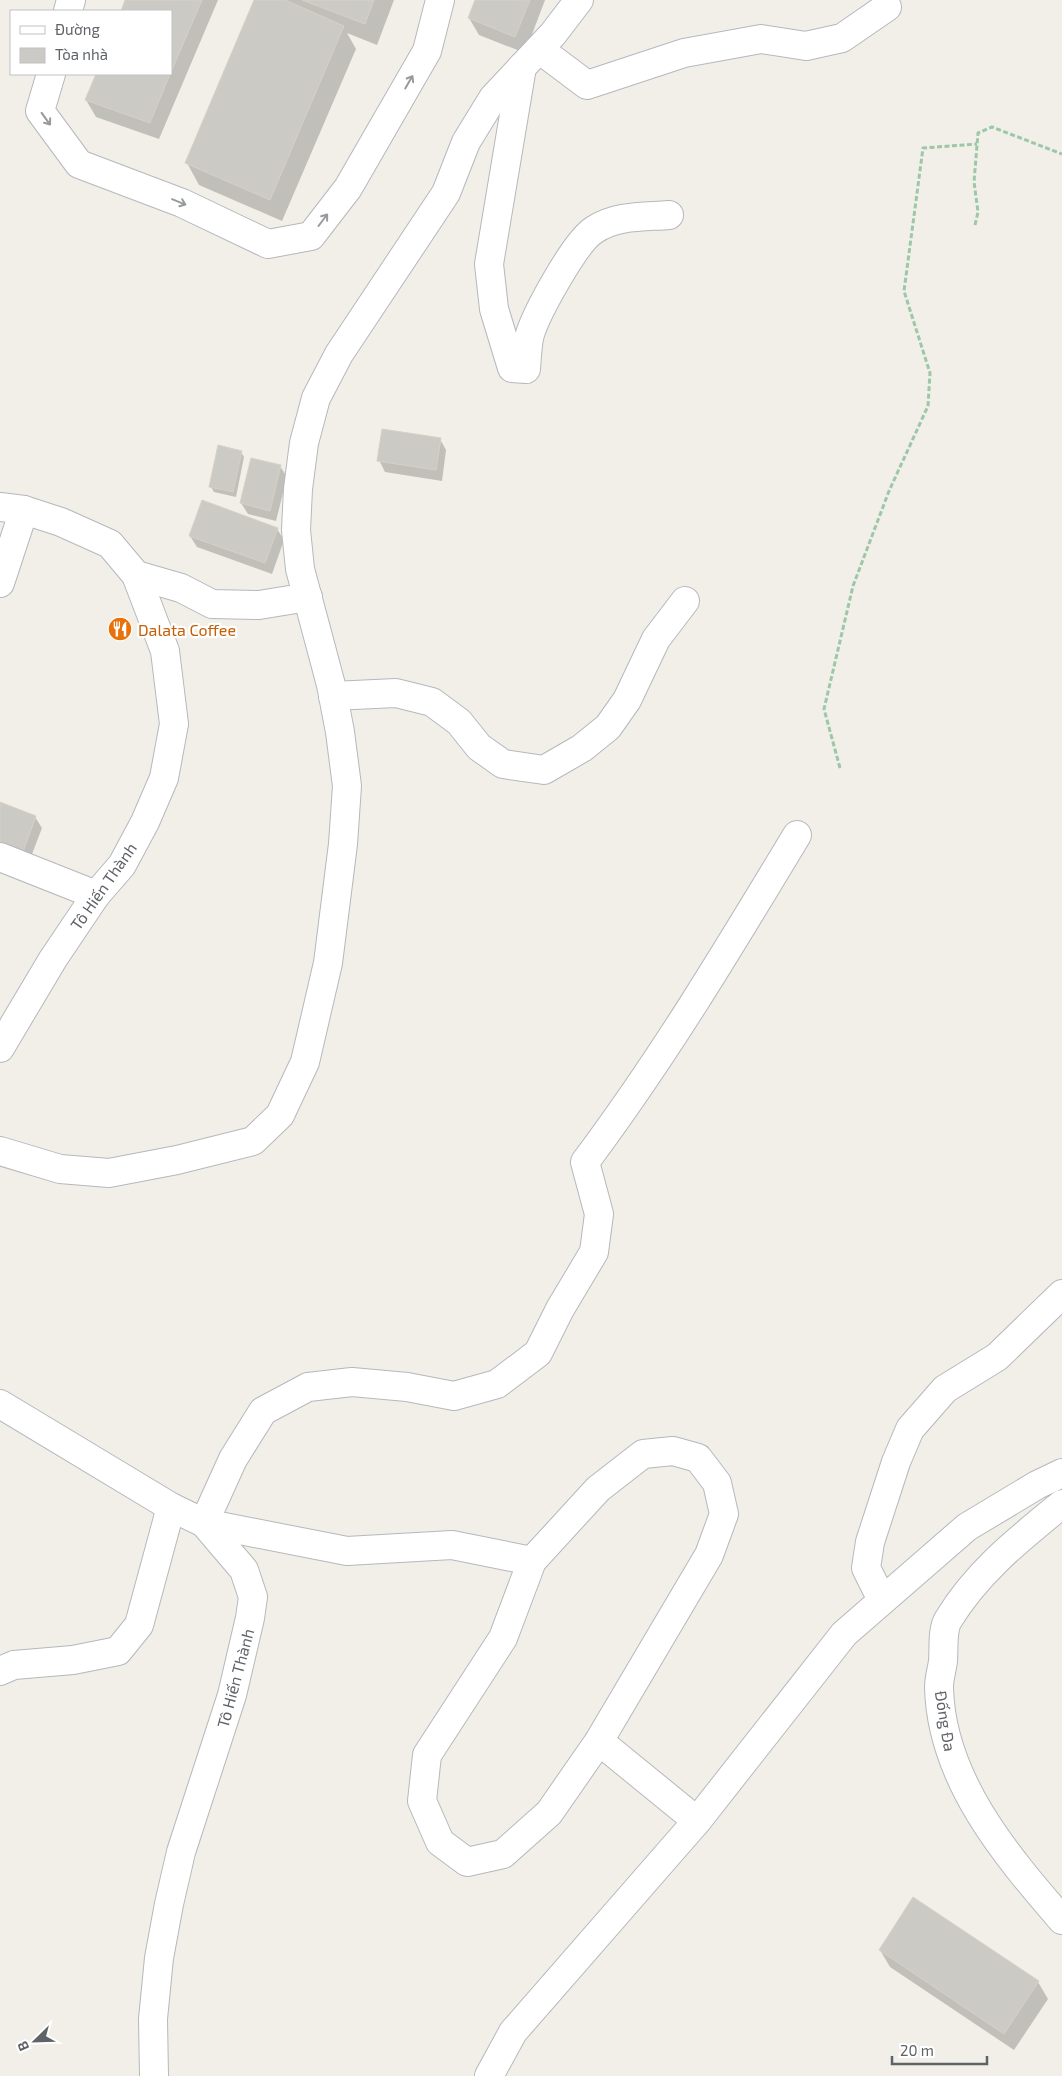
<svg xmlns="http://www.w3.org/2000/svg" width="1062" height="2076" font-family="'Exo 2',sans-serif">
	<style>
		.shadow { fill: #0003 }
		.building { fill: #cccac5; stroke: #d6d1c6 }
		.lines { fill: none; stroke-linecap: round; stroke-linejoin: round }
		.minor-casing { stroke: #b5b8bc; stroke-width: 30 }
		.path { stroke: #9cc7a9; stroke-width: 3; stroke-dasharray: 5 2.5; stroke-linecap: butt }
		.minor { stroke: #fff; stroke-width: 28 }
		.oneway { stroke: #979a9d }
		.labels { text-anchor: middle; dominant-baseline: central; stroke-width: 4.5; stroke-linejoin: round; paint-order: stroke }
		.food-label { font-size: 16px; fill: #c56008; stroke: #fff; text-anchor: start }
		.street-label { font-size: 16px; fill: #5f6368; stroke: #fff }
	</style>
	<rect width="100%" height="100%" fill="#f1efe8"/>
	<g class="shadow">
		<polygon points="126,0 218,0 159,139 96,117 86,100 97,74 171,74 171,11 122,11"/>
		<polygon points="256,0 394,0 377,45 347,33 356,49 282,221 199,185 187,163"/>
		<polygon points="476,0 545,0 525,53 479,35 469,18"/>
		<polygon points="440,439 446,450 442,481 385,472 379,460"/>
		<polygon points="241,452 244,457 236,497 214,492 211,487"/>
		<polygon points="280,466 287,477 276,521 248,514 241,503"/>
		<polygon points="277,529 284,540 272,574 197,547 190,536"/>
		<polygon points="0,804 35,817 42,828 29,862 0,851"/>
		<polygon points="880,1950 1038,1982 1048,1999 1014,2050 890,1967"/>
	</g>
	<g class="building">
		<polygon points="125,0 202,0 171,72 171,11 121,11"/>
		<polygon points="254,0 285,0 344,26 270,200 185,163"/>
		<polygon points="302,0 374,0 365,24"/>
		<polygon points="475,0 530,0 515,37 468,18"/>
		<polygon points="96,74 170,74 150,123 85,100"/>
		<polygon points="382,429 441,438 436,470 377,461"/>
		<polygon points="218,445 242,451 233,492 209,487"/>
		<polygon points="251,458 281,465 270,511 240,503"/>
		<polygon points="202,500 278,528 265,563 189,536"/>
		<polygon points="0,802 36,816 23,852 0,843"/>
		<polygon points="913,1897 1039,1981 1004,2034 879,1950"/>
	</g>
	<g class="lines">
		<g class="minor-casing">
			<g id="minor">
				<polyline points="68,11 71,0"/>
				<polyline points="539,49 587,85 684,53 761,39 806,46 842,38 887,7"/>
				<path d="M522 67 489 264 494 309 512 368 526 369C527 358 527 345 530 334 537 312 575 242 594 230 616 215 644 217 669 215"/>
				<polyline points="51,74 40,111 79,164 182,203 268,244 311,236 348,188 427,51 440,0"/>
				<polyline points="0,507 24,510 61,522 110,544 136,575 165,651 174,724 164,778 145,822 122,865 96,895 53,959 0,1048"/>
				<polyline points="136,575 181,588 212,604 259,605 308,597"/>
				<polyline points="0,583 24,510"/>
				<polyline points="333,696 396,693 432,702 459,722 479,747 503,764 544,770 582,748 608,727 627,700 656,639 685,601"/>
				<polyline points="0,857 96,895"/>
				<polyline points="0,1151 60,1169 109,1173 177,1160 253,1141 280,1115 305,1062 328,963 343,844 347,786 340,732 331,685 300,569 296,530 298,489 304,443 316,398 339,354 446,193 466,142 493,98 553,34 579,0"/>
				<polyline points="0,1404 171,1507 204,1523 244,1570 253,1597 250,1618 232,1695 181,1852 169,1904 159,1958 153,2019 154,2076"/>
				<polygon points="673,1451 698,1458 717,1483 724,1514 709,1555 599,1741 549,1813 503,1854 467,1862 440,1842 422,1801 427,1755 503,1638 532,1561 598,1489 643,1454"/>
				<path d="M1062 1504C1019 1539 977 1572 948 1620 942 1630 944 1649 943 1661 942 1669 939 1679 939 1687 941 1779 1005 1854 1062 1920"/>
				<path d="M532 1561 452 1545 347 1551 204 1523 233 1459 263 1411 308 1387 352 1382 407 1387 454 1396 497 1384 538 1353 560 1309 594 1252 599 1214 585 1162C663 1058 730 946 797 835"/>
				<polyline points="882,1600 866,1568 870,1542 896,1462 910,1429 945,1389 997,1357 1062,1294"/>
				<polyline points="0,1671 14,1665 73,1660 118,1651 139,1625 171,1507"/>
				<polyline points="599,1741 697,1821"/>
				<polyline points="489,2076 513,2032 697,1821 844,1634 967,1527 1037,1485 1062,1473"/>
			</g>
		</g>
		<g class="path">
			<polyline points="975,225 978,212 974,182 978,133 992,127 1062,154"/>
			<polyline points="840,768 824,709 853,586 889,491 928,406 930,373 904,291 923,148 977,144"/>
		</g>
		<use href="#minor" class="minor"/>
	</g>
	<defs><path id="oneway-shaft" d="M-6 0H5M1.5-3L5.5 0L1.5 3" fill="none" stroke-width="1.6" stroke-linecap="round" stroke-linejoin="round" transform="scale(1.25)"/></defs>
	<g class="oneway">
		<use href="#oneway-shaft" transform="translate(409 82) rotate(-60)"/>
		<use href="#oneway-shaft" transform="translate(46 119) rotate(54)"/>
		<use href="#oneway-shaft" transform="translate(179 202) rotate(22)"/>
		<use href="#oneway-shaft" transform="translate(323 220) rotate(-53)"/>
	</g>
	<defs>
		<g id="restaurant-disc" transform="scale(1.25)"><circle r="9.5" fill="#e8710a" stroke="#fff"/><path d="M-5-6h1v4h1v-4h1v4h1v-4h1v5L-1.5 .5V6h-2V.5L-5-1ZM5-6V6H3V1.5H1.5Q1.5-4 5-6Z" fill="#fff"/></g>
	</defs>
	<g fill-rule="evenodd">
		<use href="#restaurant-disc" x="120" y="629"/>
	</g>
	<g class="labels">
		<g class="food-label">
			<text x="138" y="629">Dalata Coffee</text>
		</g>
		<g class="street-label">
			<text transform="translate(103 886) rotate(-55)">Tô Hiến Thành</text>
			<text transform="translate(235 1678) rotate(-75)">Tô Hiến Thành</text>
			<text transform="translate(946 1721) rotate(81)">Đống Đa</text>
		</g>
	</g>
	<rect x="10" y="10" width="162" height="65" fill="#ffffff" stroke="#bfc1c3"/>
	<rect x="20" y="26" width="25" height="8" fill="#ffffff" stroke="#bfc1c3"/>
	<text x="55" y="35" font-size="15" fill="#5f6368">Đường</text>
	<rect x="20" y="48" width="25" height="15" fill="#cccac5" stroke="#bfc1c3"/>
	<text x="55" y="60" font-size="15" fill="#5f6368">Tòa nhà</text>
	<g transform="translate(35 2041) rotate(247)" stroke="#ffffff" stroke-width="4" paint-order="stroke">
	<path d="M0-4L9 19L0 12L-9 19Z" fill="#5f6368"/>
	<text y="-8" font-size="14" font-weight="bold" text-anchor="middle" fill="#5f6368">B</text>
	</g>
	<path d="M892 2056v8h95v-8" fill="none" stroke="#5f6368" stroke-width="2.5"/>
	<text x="900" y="2056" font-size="15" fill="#5f6368" stroke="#ffffff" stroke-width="4" paint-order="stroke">20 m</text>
</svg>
